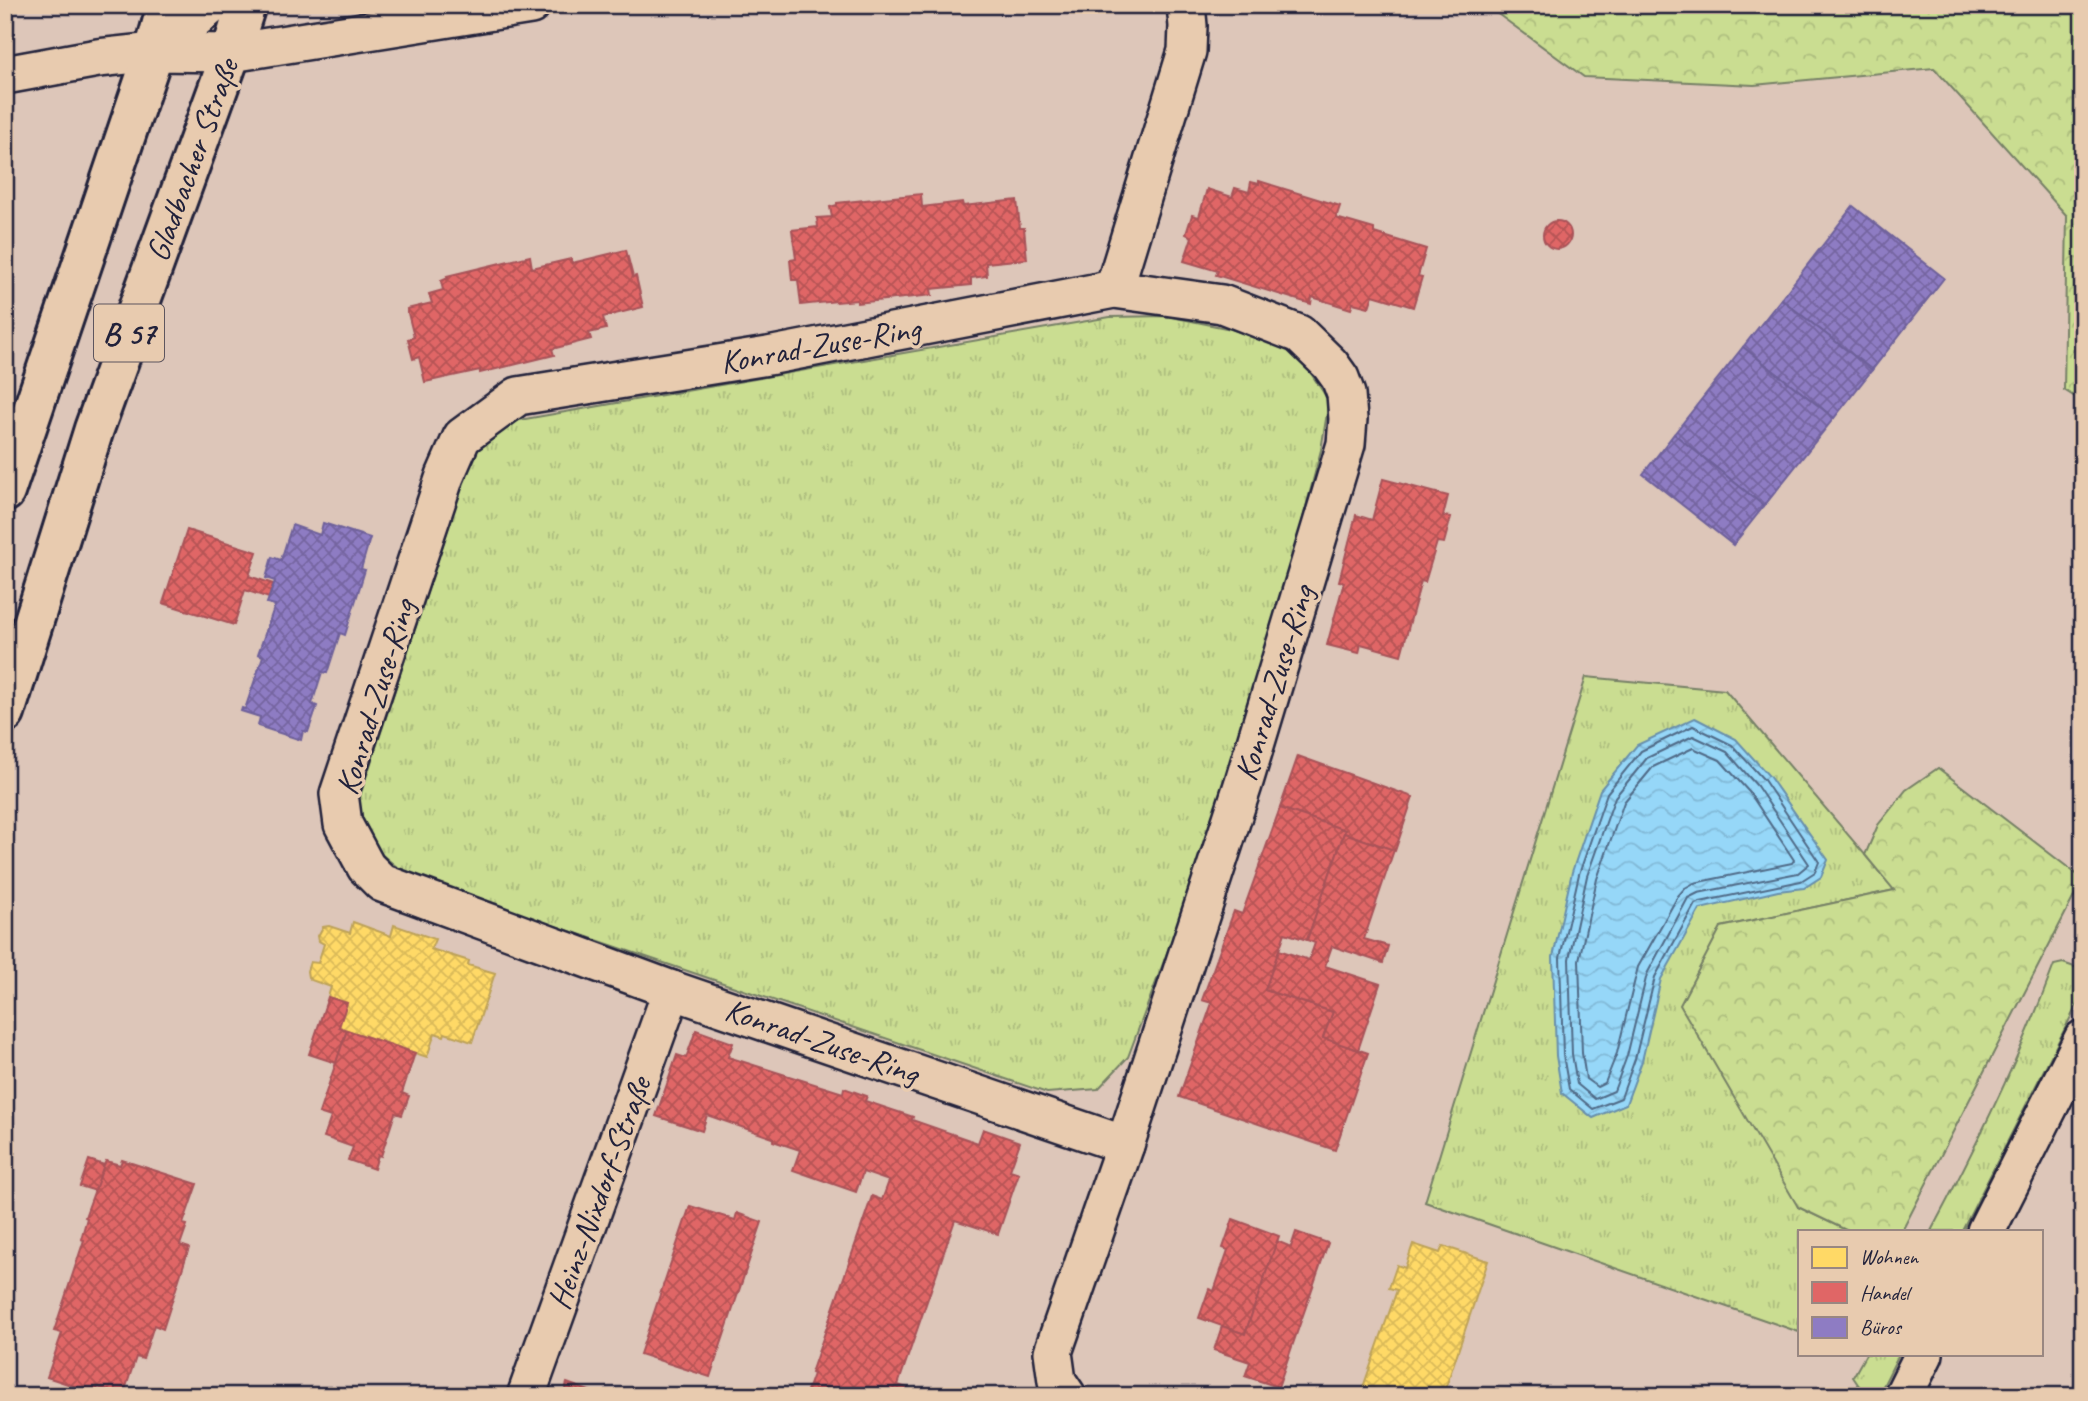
<svg xmlns="http://www.w3.org/2000/svg" width="2088" height="1401" font-family="Caveat,sans-serif">
	<style>
		.grass { fill: url(#grass-tufts); stroke: #768066; stroke-width: 2 }
		.forest { fill: url(#forest-crowns); stroke: #768066; stroke-width: 2 }
		.water { fill: url(#water-waves); stroke: #688fac; stroke-width: 2 }
		.homes { fill: url(#homes-cross-hatch); stroke: #bda259; stroke-width: 2 }
		.shops { fill: url(#shops-cross-hatch); stroke: #a75259; stroke-width: 2 }
		.offices { fill: url(#offices-cross-hatch); stroke: #6e619a; stroke-width: 2 }
		.lines { fill: none; stroke-linecap: round; stroke-linejoin: round }
		.shore { stroke: #506a87; stroke-width: 2 }
		.street-casing { stroke: #22223b; stroke-width: 42 }
		.primary-casing { stroke: #22223b; stroke-width: 44 }
		.street { stroke: #e8cbaf; stroke-width: 37 }
		.primary { stroke: #e8cbaf; stroke-width: 38 }
		.labels { text-anchor: middle; dominant-baseline: central; stroke-width: 7; stroke-linejoin: round; paint-order: stroke }
		.shield { fill: #e8cbaf; stroke: #5d555e; stroke-width: 2 }
		.shield-label { font-size: 32px; font-weight: bold; fill: #22223b }
		.street-label { font-size: 33px; fill: #22223b; stroke: #e8cbaf }
	</style>
	<defs>
		<pattern id="grass-tufts" width="24" height="20" patternUnits="userSpaceOnUse" patternTransform="scale(1.75)"><rect width="24" height="20" fill="#cadd91"/><path d="M3 7l-1-3M5 7V3M7 7l1-3M15 17l-1-3M17 17v-4M19 17l1-3" fill="none" stroke="#adbd7e"/></pattern>
		<pattern id="forest-crowns" width="20" height="18" patternUnits="userSpaceOnUse" patternTransform="scale(1.75)"><rect width="20" height="18" fill="#cadd91"/><path d="M2 6a3 3 0 1 1 6 0M12 15a3 3 0 1 1 6 0" fill="none" stroke="#adbd7e"/></pattern>
		<pattern id="water-waves" width="16" height="10" patternUnits="userSpaceOnUse" patternTransform="scale(1.75)"><rect width="16" height="10" fill="#96d7f8"/><path d="M0 5q4-4 8 0t8 0" fill="none" stroke="#81b8d6"/></pattern>
		<pattern id="homes-cross-hatch" width="8" height="8" patternUnits="userSpaceOnUse" patternTransform="scale(1.75)"><rect width="8" height="8" fill="#ffd966"/><path d="M0 0l8 8M0 8l8-8" fill="none" stroke="#daba59"/></pattern>
		<pattern id="shops-cross-hatch" width="8" height="8" patternUnits="userSpaceOnUse" patternTransform="scale(1.75)"><rect width="8" height="8" fill="#e06666"/><path d="M0 0l8 8M0 8l8-8" fill="none" stroke="#b55455"/></pattern>
		<pattern id="offices-cross-hatch" width="8" height="8" patternUnits="userSpaceOnUse" patternTransform="scale(1.75)"><rect width="8" height="8" fill="#8e7cc3"/><path d="M0 0l8 8M0 8l8-8" fill="none" stroke="#7465a0"/></pattern>
	</defs>
	<rect width="100%" height="100%" fill="#ddc6b9"/>
	<filter id="ink" filterUnits="userSpaceOnUse"><feTurbulence type="fractalNoise" baseFrequency=".0143" numOctaves="2"/><feDisplacementMap in="SourceGraphic" scale="14" xChannelSelector="R" yChannelSelector="G"/><feConvolveMatrix kernelMatrix="1 2 1 2 8 2 1 2 1" color-interpolation-filters="sRGB"/></filter>
	<g filter="url(#ink)">
		<g class="grass">
			<polygon points="1167,316 1231,329 1297,352 1329,401 1321,450 1240,758 1128,1057 1098,1089 1047,1093 408,876 381,854 356,808 476,444 508,422 1110,317"/>
			<polygon points="1586,677 1725,690 1895,890 1721,927 1798,1207 1848,1231 1799,1231 1799,1332 1425,1202"/>
			<path d="M2063 963 2083 970V993L1962 1231H1931C1977 1145 2020 1057 2054 965Z"/>
			<polygon points="1866,1354 1899,1354 1878,1396 1866,1396 1853,1377"/>
		</g>
		<g class="forest">
			<polygon points="1494,5 2083,5 2083,402 2064,390 2067,216 1934,68 1754,85 1584,77 1495,12"/>
			<polygon points="1938,768 2083,879 1902,1231 1848,1231 1798,1207 1680,1005 1721,927 1894,890 1865,855 1878,825 1906,790"/>
		</g>
		<polygon class="water" points="1695,718 1736,739 1769,776 1828,860 1821,877 1804,888 1778,891 1700,909 1661,979 1642,1061 1626,1104 1593,1118 1562,1093 1556,1056 1553,957 1572,872 1600,790 1637,745"/>
		<g class="homes">
			<polygon points="353,922 391,936 394,925 435,939 431,949 469,961 468,965 495,973 472,1042 445,1033 444,1036 435,1033 427,1057 338,1027 347,1003 328,997 331,987 311,980 308,977 307,971 310,962 318,963 324,944 319,941 318,936 323,927 329,926 350,933"/>
			<polygon points="1413,1244 1440,1253 1443,1246 1488,1261 1443,1396 1360,1396 1397,1290 1389,1288 1397,1265 1405,1268"/>
		</g>
		<g class="shops">
			<polygon points="1259,181 1340,206 1336,218 1374,229 1374,233 1426,249 1418,276 1422,277 1413,307 1373,295 1369,307 1353,303 1351,309 1312,297 1311,304 1216,275 1218,271 1184,261 1192,237 1186,234 1192,215 1199,217 1207,189 1232,197 1235,188 1249,192 1251,182 1259,184"/>
			<polygon points="921,194 922,207 962,202 963,206 1017,200 1020,228 1024,228 1027,259 986,263 987,276 971,278 971,285 931,289 932,295 857,303 857,300 837,302 837,301 801,305 798,280 792,280 790,260 796,259 792,230 818,227 817,218 832,217 830,207 837,205 837,203"/>
			<circle cx="1557" cy="235" r="14"/>
			<polygon points="626,250 633,277 636,276 643,307 603,317 606,329 589,333 591,339 552,349 554,355 480,373 480,370 425,382 419,357 413,359 408,339 414,337 407,309 432,303 429,294 443,290 441,281 448,278 447,276 530,256 532,268 571,259 572,263"/>
			<polygon points="1383,479 1448,496 1443,516 1451,517 1444,543 1437,542 1425,582 1421,581 1401,655 1361,644 1359,653 1327,645 1344,582 1339,581 1356,515 1372,520"/>
			<polygon points="187,530 257,552 249,576 273,584 269,598 245,590 234,625 163,603"/>
			<polygon points="1298,756 1413,797 1395,851 1344,833 1345,830 1280,808"/>
			<polygon points="1280,808 1345,830 1307,940 1285,933 1265,990 1333,1012 1323,1038 1368,1053 1335,1150 1179,1097 1212,1003 1202,1000 1234,911 1242,914"/>
			<polygon points="1344,833 1394,850 1364,939 1388,946 1383,963 1332,946 1325,966 1380,984 1358,1050 1323,1038 1333,1012 1265,990 1279,950 1309,960 1315,943 1307,940"/>
			<polygon points="328,997 347,1003 339,1027 347,1030 336,1063 309,1054"/>
			<polygon points="347,1030 415,1053 402,1093 409,1096 402,1115 395,1113 381,1156 378,1155 374,1169 348,1160 353,1147 324,1137 331,1117 319,1113"/>
			<polygon points="696,1030 733,1043 728,1057 843,1093 844,1088 867,1096 865,1101 913,1117 912,1120 978,1143 983,1129 1020,1142 1010,1170 1019,1173 998,1234 955,1220 898,1385 916,1391 914,1396 805,1396 813,1374 811,1373 872,1196 882,1200 889,1181 863,1172 856,1192 793,1170 800,1150 773,1141 773,1138 707,1115 702,1131 656,1116 677,1055 686,1058"/>
			<polygon points="89,1160 104,1165 96,1191 80,1186"/>
			<polygon points="122,1160 197,1184 183,1224 187,1225 180,1245 189,1248 163,1329 154,1325 143,1359 136,1357 123,1396 98,1387 95,1396 75,1396 77,1387 47,1377 62,1333 54,1331 84,1240 81,1239 87,1218 85,1217 104,1165 106,1161 120,1165"/>
			<polygon points="690,1206 735,1220 737,1213 762,1222 710,1377 640,1354"/>
			<polygon points="1233,1219 1279,1236 1245,1334 1199,1318 1209,1289 1214,1291 1228,1250 1223,1248"/>
			<polygon points="1296,1232 1328,1243 1278,1387 1245,1376 1250,1362 1214,1350 1222,1326 1245,1334 1277,1241 1291,1247"/>
			<polygon points="567,1383 603,1396 563,1396"/>
		</g>
		<g class="offices">
			<polygon points="1853,206 1944,278 1872,370 1781,299"/>
			<polygon points="1781,299 1872,370 1834,418 1743,347"/>
			<polygon points="1743,347 1834,418 1764,506 1674,434"/>
			<polygon points="1674,434 1764,506 1733,545 1643,474"/>
			<polygon points="323,523 370,538 361,569 365,570 345,635 340,633 327,673 322,672 312,704 317,706 308,732 303,731 301,740 258,726 260,717 241,711 242,708 245,709 263,656 258,654 275,605 267,603 275,581 266,578 272,557 281,560 292,525 320,535"/>
		</g>
		<g class="lines">
			<g class="shore">
				<polygon points="1693,726 1732,745 1764,780 1819,862 1815,872 1801,881 1700,902 1695,904 1655,977 1635,1059 1621,1098 1593,1109 1569,1089 1563,1055 1560,958 1579,874 1607,793 1641,751"/>
				<polygon points="1693,736 1727,752 1757,786 1809,864 1798,873 1698,893 1688,898 1647,974 1627,1056 1614,1091 1595,1099 1577,1084 1572,1054 1569,959 1587,876 1615,797 1647,758"/>
				<polygon points="1693,748 1720,760 1749,792 1794,860 1792,863 1694,883 1685,888 1678,896 1638,967 1617,1053 1605,1083 1597,1087 1586,1079 1582,1053 1579,960 1597,879 1624,802 1653,767"/>
			</g>
			<g class="street-casing">
				<g id="street">
					<polyline points="154,52 212,5"/>
					<polyline points="5,75 98,58 154,52 231,53 531,5"/>
					<polygon points="1114,289 1222,304 1299,334 1330,364 1340,378 1346,394 1348,419 1346,444 1243,785 1125,1145 672,990 382,883 366,867 343,824 339,794 445,476 462,437 518,396 768,356"/>
					<polyline points="1114,289 1187,51 1188,26 1186,5"/>
					<polyline points="1986,1231 2083,1039"/>
					<polyline points="526,1396 672,990"/>
					<polyline points="1067,1396 1057,1381 1053,1352 1125,1145"/>
					<polyline points="1903,1396 1924,1354"/>
				</g>
			</g>
			<g class="primary-casing">
				<g id="primary">
					<polyline points="5,492 154,52 167,5"/>
					<polyline points="5,713 94,429 231,53 246,5"/>
				</g>
			</g>
			<use href="#street" class="street"/>
			<use href="#primary" class="primary"/>
		</g>
	</g>
	<g class="labels">
		<rect class="shield" x="94" y="304.5" width="70" height="57" rx="5"/>
		<g class="shield-label">
			<text x="129" y="333">B 57</text>
		</g>
		<g class="street-label">
			<text transform="translate(192 160) rotate(-70)">Gladbacher Straße</text>
			<text transform="translate(820 345) rotate(-10)">Konrad-Zuse-Ring</text>
			<text transform="translate(1274 683) rotate(-73)">Konrad-Zuse-Ring</text>
			<text transform="translate(375 697) rotate(-73)">Konrad-Zuse-Ring</text>
			<text transform="translate(822 1041) rotate(19)">Konrad-Zuse-Ring</text>
			<text transform="translate(599 1193) rotate(-70)">Heinz-Nixdorf-Straße</text>
		</g>
	</g>
	<rect width="2088" height="1401" fill="none" stroke="#e8cbaf" stroke-width="28"/>
	<rect x="14" y="14" width="2060" height="1373" fill="none" stroke="#22223b" stroke-width="2.5" filter="url(#ink)"/>
	<rect x="1798" y="1230" width="245" height="126" fill="#e8cbaf" stroke="#998781" stroke-width="2"/>
	<rect x="1812" y="1247" width="35" height="21" fill="#ffd966" stroke="#998781" stroke-width="2"/>
	<text x="1860" y="1264" font-size="21" fill="#22223b">Wohnen</text>
	<rect x="1812" y="1282" width="35" height="21" fill="#e06666" stroke="#998781" stroke-width="2"/>
	<text x="1860" y="1300" font-size="21" fill="#22223b">Handel</text>
	<rect x="1812" y="1317" width="35" height="21" fill="#8e7cc3" stroke="#998781" stroke-width="2"/>
	<text x="1860" y="1334" font-size="21" fill="#22223b">Büros</text>
</svg>
